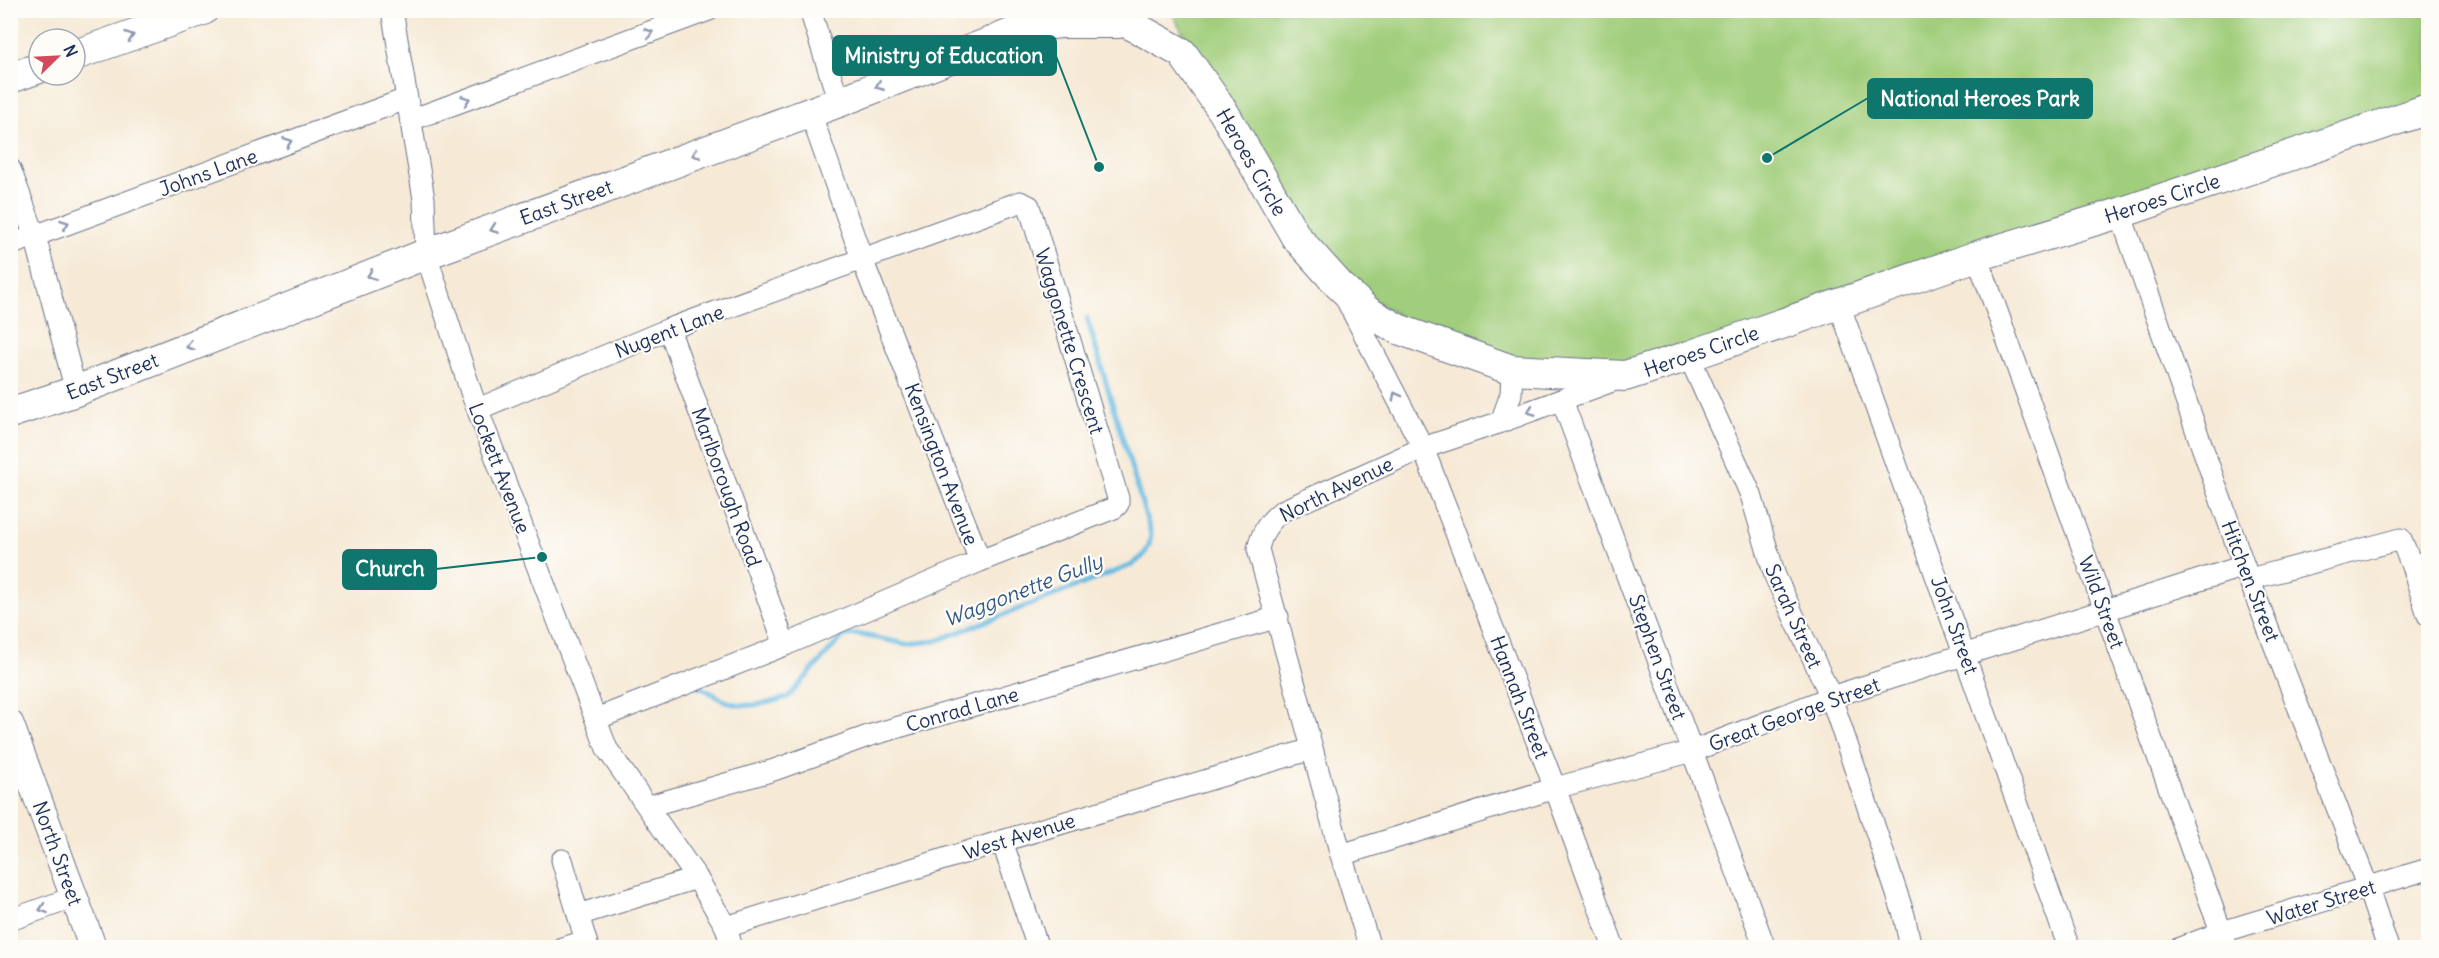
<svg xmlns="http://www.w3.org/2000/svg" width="2439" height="958" font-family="Delius,sans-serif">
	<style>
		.park { fill: #a1ce7b; stroke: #5e7e6c; stroke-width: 1.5 }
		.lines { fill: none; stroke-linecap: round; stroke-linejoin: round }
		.stream { stroke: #67bbe3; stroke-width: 5 }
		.minor-casing { stroke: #687088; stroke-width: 23 }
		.tertiary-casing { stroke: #687088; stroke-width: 29 }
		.secondary-casing { stroke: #687088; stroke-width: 32 }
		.minor { stroke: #fff; stroke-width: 21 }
		.tertiary { stroke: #fff; stroke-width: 27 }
		.secondary { stroke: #fff; stroke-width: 30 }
		.oneway { stroke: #8d97ae }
		.labels { text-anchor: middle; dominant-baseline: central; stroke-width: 4.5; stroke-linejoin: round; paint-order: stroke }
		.street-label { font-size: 20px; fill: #1b2f5e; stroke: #fdfcf7 }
		.water-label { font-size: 21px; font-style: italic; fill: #325986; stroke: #fdfcf7 }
		.leader { fill: none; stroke: #0f766e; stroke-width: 2 }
		.callout-dot { fill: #0f766e; stroke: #fdfcf7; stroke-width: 2 }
		.callout { fill: #0f766e; stroke: #0f766e; stroke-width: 2 }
		.callout-label { font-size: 21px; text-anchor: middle; font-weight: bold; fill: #fff }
	</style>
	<rect width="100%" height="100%" fill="#fdfcf7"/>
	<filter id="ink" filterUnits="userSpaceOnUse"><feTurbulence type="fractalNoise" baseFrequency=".0167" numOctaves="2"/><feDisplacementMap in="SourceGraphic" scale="12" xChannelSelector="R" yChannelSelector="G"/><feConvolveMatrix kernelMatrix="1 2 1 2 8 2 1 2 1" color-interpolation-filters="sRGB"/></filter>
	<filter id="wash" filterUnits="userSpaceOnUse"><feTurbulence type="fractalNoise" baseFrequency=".008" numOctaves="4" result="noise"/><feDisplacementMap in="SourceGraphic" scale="24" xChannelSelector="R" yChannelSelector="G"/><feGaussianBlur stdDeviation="1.35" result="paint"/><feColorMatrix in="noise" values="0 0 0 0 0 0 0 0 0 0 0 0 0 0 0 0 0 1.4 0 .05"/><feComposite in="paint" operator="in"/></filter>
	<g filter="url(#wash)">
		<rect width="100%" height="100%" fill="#f6e9d5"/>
		<polygon class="park" points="1171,11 2428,11 2428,110 1691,352 1508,383 1347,284 1278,206"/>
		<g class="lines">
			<path class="stream" d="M698 687C707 689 714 695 723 700 743 710 767 704 788 697L843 636 857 634 906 644 936 641 1132 565 1143 556 1149 546 1151 534 1087 318"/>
		</g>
	</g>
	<g filter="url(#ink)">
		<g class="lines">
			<g class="minor-casing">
				<g id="minor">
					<polyline points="392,10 424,199 426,254 472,395 607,749 697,878 726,927 732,948"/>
					<polyline points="810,10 839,102"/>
					<polyline points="810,112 862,259 980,561"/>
					<polyline points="411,120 709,10"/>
					<polyline points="10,169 35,236 76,391"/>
					<polyline points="2120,213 2244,566 2368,888 2388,948"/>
					<polyline points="10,245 406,99"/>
					<polyline points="1977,256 2227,948"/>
					<polyline points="1346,299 1423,448 1555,788 1614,948"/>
					<polyline points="1839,304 2069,948"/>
					<polyline points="669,329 785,645"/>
					<polyline points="1689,356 1751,495 1775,576 1831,697 1904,915 1911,948"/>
					<polyline points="1562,400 1765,948"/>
					<polyline points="478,409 669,329 1020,202 1029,206 1118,498 1118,504 1114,508 980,561 785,645 596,719"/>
					<polyline points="1501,422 1511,394 1512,370"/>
					<polyline points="2412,566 2428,615"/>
					<polyline points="2250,579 2401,539 2412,566 2428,561"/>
					<polyline points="649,806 774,770 868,736 1278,617"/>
					<polyline points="1002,841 1038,948"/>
					<polyline points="1341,855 1555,788 1693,751 1831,697 2244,566"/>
					<polyline points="562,860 588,948"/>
					<polyline points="578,915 697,878"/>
					<polyline points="10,920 75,897"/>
					<polyline points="726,927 1002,841 1312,749"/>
					<polyline points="562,948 586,941"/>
					<path d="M1370 948 1341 855 1258 549C1262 532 1268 522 1282 511L1423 448 1501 422 1618 379"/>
					<polyline points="2180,948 2222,932 2428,869"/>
				</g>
			</g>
			<g class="tertiary-casing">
				<polyline id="tertiary" points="10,724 93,948"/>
			</g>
			<g class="secondary-casing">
				<g id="secondary">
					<polyline points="1095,10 1128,23 1182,53 1223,111 1296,237 1339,285 1368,312 1398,329 1512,370 1625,376 1689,356 1977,256 2120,213 2428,109"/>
					<polyline points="75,55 203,10"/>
					<polyline points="10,78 39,68"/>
					<polyline points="10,413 76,391 426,254 839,102 1031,26 1061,23 1119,23"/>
				</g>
			</g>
			<use href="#minor" class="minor"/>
			<use href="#tertiary" class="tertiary"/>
			<use href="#secondary" class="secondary"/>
		</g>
		<defs><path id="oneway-chevron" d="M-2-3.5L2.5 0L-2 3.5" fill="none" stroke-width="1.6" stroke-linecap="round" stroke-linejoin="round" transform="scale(1.5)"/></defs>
		<g class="oneway">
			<use href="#oneway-chevron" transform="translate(649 33) rotate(-20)"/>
			<use href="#oneway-chevron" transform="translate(130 36) rotate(-19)"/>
			<use href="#oneway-chevron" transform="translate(879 86) rotate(158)"/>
			<use href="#oneway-chevron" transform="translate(466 100) rotate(-20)"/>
			<use href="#oneway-chevron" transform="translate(288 142) rotate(-20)"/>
			<use href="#oneway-chevron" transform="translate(696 154) rotate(160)"/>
			<use href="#oneway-chevron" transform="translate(65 224) rotate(-20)"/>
			<use href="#oneway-chevron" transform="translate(494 229) rotate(160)"/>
			<use href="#oneway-chevron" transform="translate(371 275) rotate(159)"/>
			<use href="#oneway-chevron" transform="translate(190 346) rotate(159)"/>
			<use href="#oneway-chevron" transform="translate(1396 396) rotate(-118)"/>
			<use href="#oneway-chevron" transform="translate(1531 411) rotate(160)"/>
			<use href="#oneway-chevron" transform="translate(43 909) rotate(161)"/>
		</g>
	</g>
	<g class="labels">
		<g class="street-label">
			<text transform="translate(1252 162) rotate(60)">Heroes Circle</text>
			<text transform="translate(208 172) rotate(-20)">Johns Lane</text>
			<text transform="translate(2162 198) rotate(-18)">Heroes Circle</text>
			<text transform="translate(566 202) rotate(-20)">East Street</text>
			<text transform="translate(669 331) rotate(-21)">Nugent Lane</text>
			<text transform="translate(1070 341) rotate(73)">Waggonette Crescent</text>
			<text transform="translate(1701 351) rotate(-19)">Heroes Circle</text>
			<text transform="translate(112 376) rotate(-21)">East Street</text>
			<text transform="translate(942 464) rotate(69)">Kensington Avenue</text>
			<text transform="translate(500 468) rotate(69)">Lockett Avenue</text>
			<text transform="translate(727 487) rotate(70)">Marlborough Road</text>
			<text transform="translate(1336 489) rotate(-26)">North Avenue</text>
			<text transform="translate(2251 581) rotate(69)">Hitchen Street</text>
			<text transform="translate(2102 602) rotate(70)">Wild Street</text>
			<text transform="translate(1794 616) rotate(66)">Sarah Street</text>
			<text transform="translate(1955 625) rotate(70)">John Street</text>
			<text transform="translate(1658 657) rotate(70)">Stephen Street</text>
			<text transform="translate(1520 697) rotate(69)">Hannah Street</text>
			<text transform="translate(962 709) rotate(-16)">Conrad Lane</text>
			<text transform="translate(1794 714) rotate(-20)">Great George Street</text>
			<text transform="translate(1019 836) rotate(-17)">West Avenue</text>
			<text transform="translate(58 853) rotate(70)">North Street</text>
			<text transform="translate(2321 902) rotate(-17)">Water Street</text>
		</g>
		<g class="water-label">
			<text transform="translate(1023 590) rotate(-21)">Waggonette Gully</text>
		</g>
	</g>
	<path class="leader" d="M1099 167L1056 56M1767 158L1868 98M542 557L436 569"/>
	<g class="callout-dot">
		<circle cx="1099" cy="167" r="6"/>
		<circle cx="1767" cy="158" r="6"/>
		<circle cx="542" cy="557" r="6"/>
	</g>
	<g class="callout">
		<rect x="833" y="36" width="223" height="39" rx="6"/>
		<rect x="1868" y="79" width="224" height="39" rx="6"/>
		<rect x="343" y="550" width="93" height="39" rx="6"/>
	</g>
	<g class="callout-label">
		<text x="944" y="63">Ministry of Education</text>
		<text x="1980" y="106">National Heroes Park</text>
		<text x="390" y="576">Church</text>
	</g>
	<rect width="2439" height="958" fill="none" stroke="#fdfcf7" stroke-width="36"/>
	<g transform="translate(57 57) rotate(66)"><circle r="28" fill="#fdfcf7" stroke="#a3aaba" stroke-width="1.5"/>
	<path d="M0-4.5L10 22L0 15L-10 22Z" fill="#d1495b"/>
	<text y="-9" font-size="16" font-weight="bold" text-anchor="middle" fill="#1b2f5e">N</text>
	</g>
</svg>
